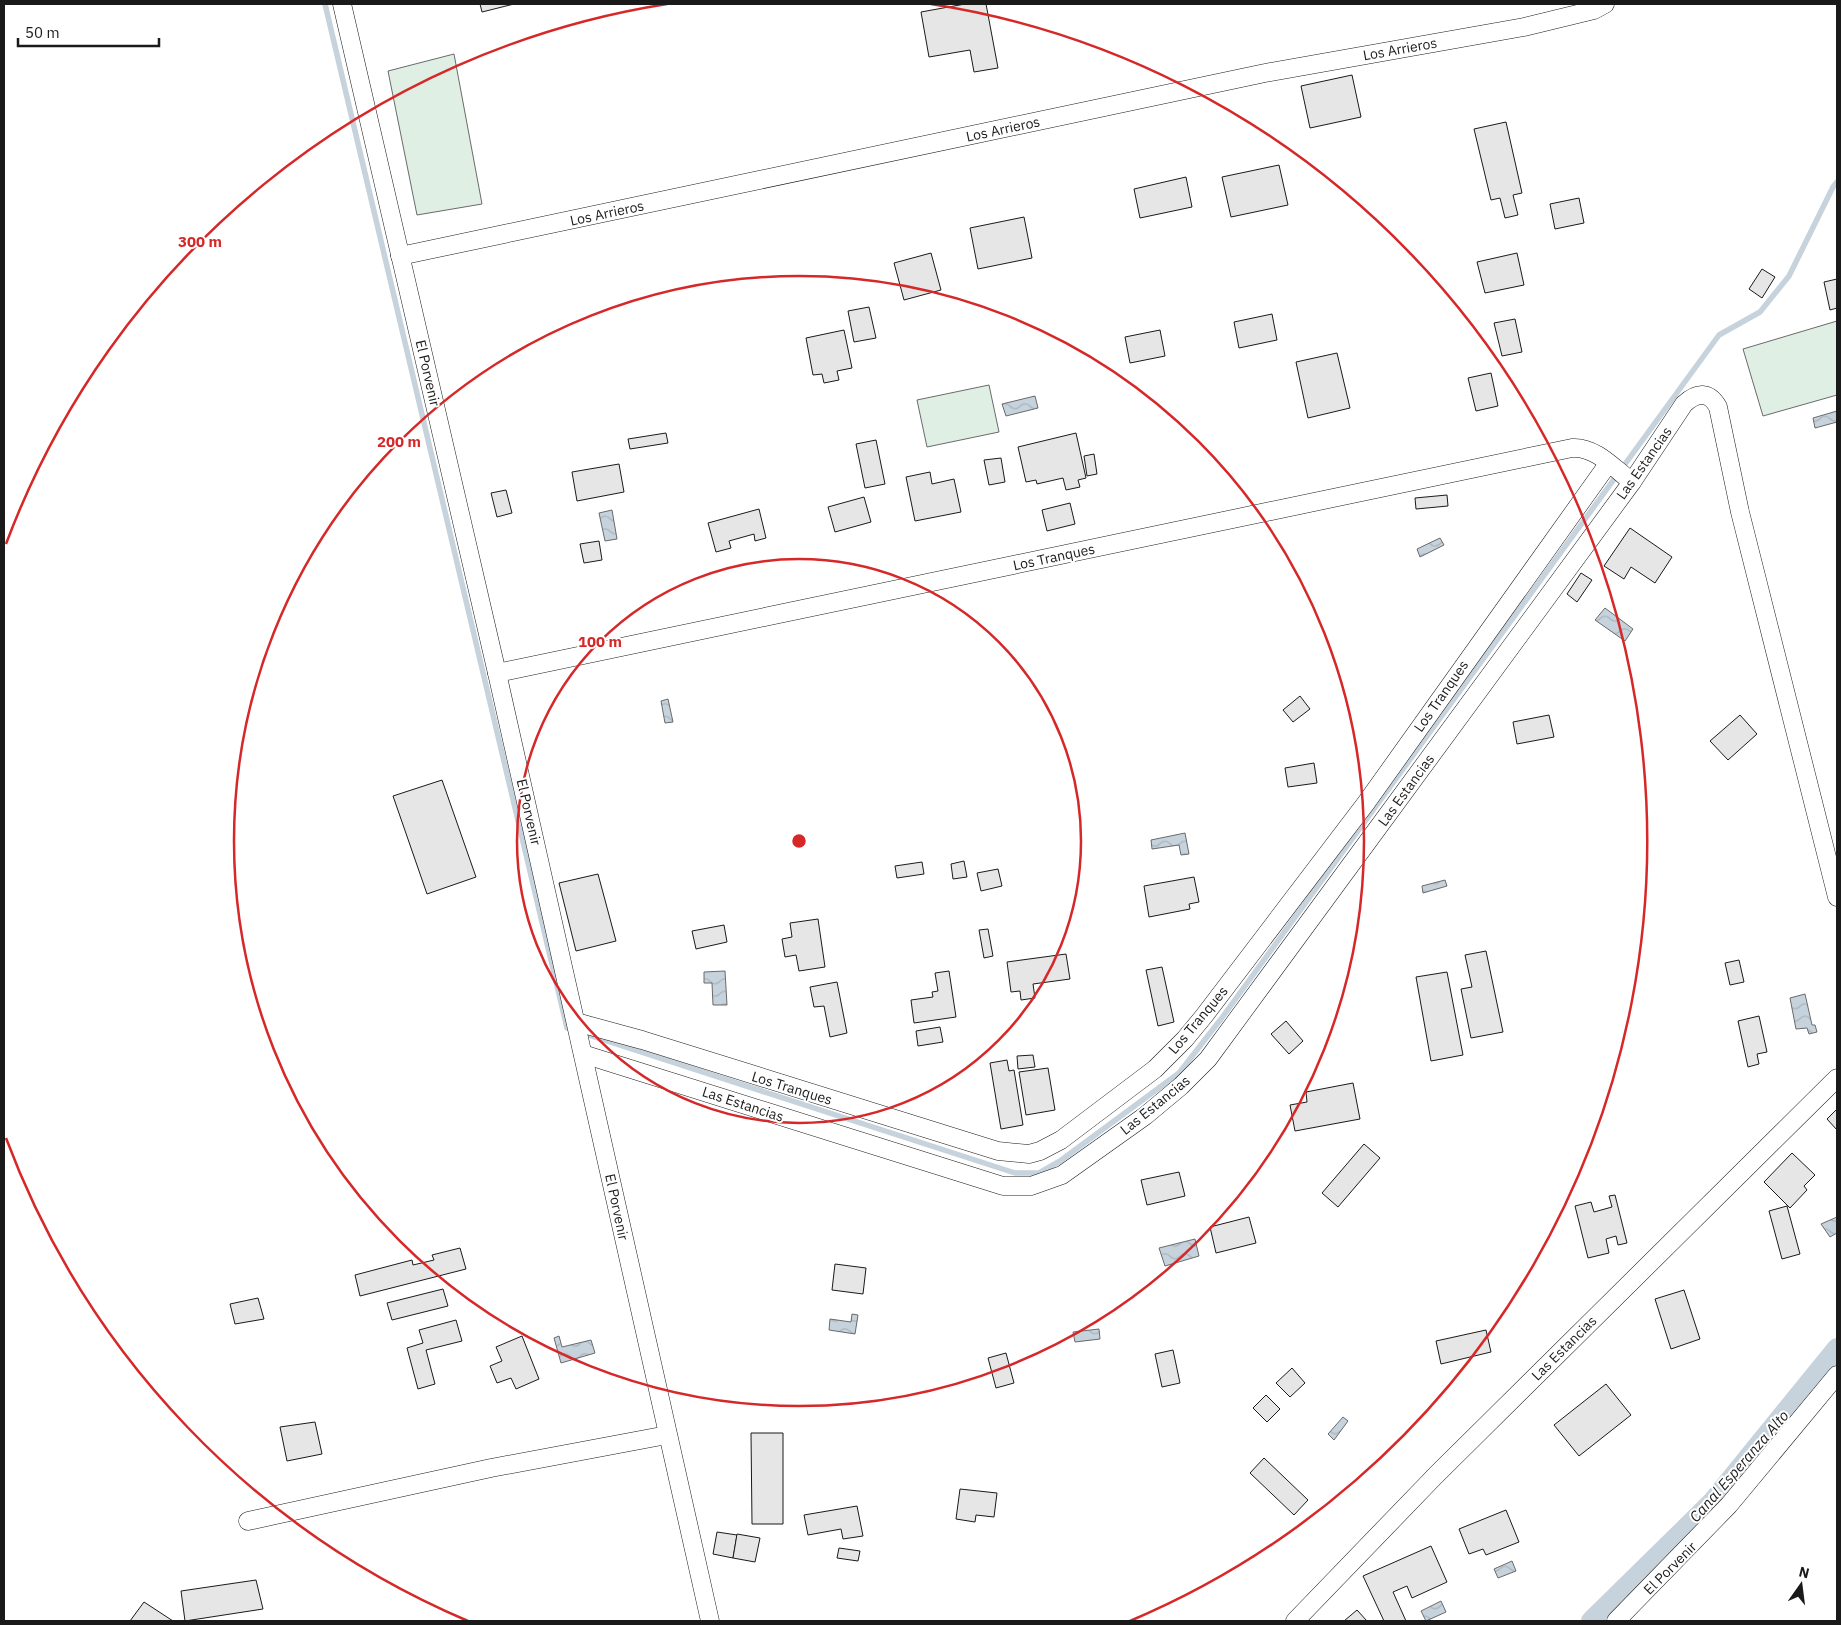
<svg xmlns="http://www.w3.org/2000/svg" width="1841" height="1625" font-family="'IBM Plex Sans',sans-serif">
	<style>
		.green { fill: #e0efe3; stroke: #6a6a6a }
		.water { fill: url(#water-waves); stroke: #6a6a6a }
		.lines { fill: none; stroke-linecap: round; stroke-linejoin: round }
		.stream { stroke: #c6d2dc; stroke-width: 5.5 }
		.canal { stroke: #c6d2dc; stroke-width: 20 }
		.building { fill: #e6e6e6; stroke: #1a1a1a }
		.minor-casing { stroke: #1a1a1a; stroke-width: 19 }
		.minor { stroke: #fff; stroke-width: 18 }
		.ring { fill: none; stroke: #d62828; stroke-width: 2.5 }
		.labels { text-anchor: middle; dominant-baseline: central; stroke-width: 4; stroke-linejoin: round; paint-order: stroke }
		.street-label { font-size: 14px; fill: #1a1a1a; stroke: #fff }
		.water-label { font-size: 15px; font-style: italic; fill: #1a1a1a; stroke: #fff }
		.centre { fill: #d62828; stroke: #fff; stroke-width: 2.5 }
		.ring-label { font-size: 15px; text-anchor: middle; font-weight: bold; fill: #d62828; stroke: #fff; stroke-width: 4; stroke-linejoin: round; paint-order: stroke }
	</style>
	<defs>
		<pattern id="water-waves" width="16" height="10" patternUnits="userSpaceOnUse" patternTransform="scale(1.25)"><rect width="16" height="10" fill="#c6d2dc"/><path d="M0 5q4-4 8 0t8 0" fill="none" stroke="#aab4bc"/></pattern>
	</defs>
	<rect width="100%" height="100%" fill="#fff"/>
	<g class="green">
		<polygon points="454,54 482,204 417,215 388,71"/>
		<polygon points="1837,321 1837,395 1763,416 1743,349"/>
		<polygon points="989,385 999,432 927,447 917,400"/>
	</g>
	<g class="water">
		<polygon points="1035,396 1038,408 1006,416 1002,404"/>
		<polygon points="1837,411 1837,422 1815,428 1813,418"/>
		<polygon points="612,510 617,539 605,541 599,513"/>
		<polygon points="1440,538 1444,545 1420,557 1417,549"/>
		<polygon points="1605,608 1633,629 1625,641 1595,620"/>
		<polygon points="668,699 673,722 665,723 661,701"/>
		<polygon points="1185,833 1189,854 1181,855 1179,845 1152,849 1151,840"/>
		<polygon points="1445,880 1447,886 1423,893 1422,886"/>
		<polygon points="725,971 727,1005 713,1005 712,983 704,983 704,972"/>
		<polygon points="1805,994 1812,1025 1815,1025 1817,1032 1809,1034 1807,1028 1796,1029 1790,998"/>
		<polygon points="1837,1217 1837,1233 1830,1237 1821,1224"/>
		<polygon points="1195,1239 1199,1256 1165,1266 1159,1248"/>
		<polygon points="852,1314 858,1315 855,1334 829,1330 830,1319 851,1322"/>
		<polygon points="1099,1329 1100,1339 1075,1342 1073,1332"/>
		<polygon points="559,1336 562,1347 591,1340 595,1353 561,1363 554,1338"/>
		<polygon points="1343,1417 1348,1421 1334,1440 1328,1434"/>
		<polygon points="1512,1561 1516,1571 1498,1578 1494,1569"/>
		<polygon points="1441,1601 1446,1612 1426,1621 1421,1611"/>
	</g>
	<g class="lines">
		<polyline class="stream" points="325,4 567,1028 1015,1173 1039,1173 1060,1161 1179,1073 1221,1019 1719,335 1760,312 1789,276 1833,187 1837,182"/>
		<polyline class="canal" points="1591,1621 1712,1502 1837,1348"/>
	</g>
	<g class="building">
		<polygon points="480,4 514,4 482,12"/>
		<polygon points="965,4 986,4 998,68 974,72 970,50 929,57 921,12"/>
		<polygon points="1352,75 1361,117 1310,128 1301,86"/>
		<polygon points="1506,122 1522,193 1513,195 1518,215 1505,218 1500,198 1491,200 1474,129"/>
		<polygon points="1279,165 1288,205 1231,217 1222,177"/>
		<polygon points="1186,177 1192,207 1140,218 1134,189"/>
		<polygon points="1579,198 1584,223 1555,229 1550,204"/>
		<polygon points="1024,217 1032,258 978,269 970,228"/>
		<polygon points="931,253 941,290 904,300 894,263"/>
		<polygon points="1517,253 1524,285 1485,293 1477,262"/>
		<polygon points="1762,269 1775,277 1762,298 1749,289"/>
		<polygon points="1837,279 1837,308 1830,310 1824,282"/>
		<polygon points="869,307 876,338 854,342 848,311"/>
		<polygon points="1272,314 1277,340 1239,348 1234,322"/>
		<polygon points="1515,319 1522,352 1502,356 1494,323"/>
		<polygon points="844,330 852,368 837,371 839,380 824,383 822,374 813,375 806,338"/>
		<polygon points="1160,330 1165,356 1130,363 1125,337"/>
		<polygon points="1337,353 1350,408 1308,418 1296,362"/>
		<polygon points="1491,373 1498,406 1476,411 1468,378"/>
		<polygon points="666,433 668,443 630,449 628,439"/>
		<polygon points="1076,433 1086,478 1078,480 1080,487 1066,490 1063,478 1037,484 1036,480 1026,482 1018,447"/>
		<polygon points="876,440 885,484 865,488 856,444"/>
		<polygon points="1094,454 1097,474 1087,476 1084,456"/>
		<polygon points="1001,458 1005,482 989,485 984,460"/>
		<polygon points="619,464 624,492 577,501 572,472"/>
		<polygon points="930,472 932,484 954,479 961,512 915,521 906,477"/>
		<polygon points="506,490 512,513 497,517 491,493"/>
		<polygon points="1447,495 1448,506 1416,509 1415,498"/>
		<polygon points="864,497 871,522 835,532 828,507"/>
		<polygon points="1070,503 1075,524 1047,531 1042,510"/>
		<polygon points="759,509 766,538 755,541 754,534 729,541 731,548 716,552 708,523"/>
		<polygon points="1630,528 1672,557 1655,583 1631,567 1624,579 1604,566"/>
		<polygon points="599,541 602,560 584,563 580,544"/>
		<polygon points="1581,573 1592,580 1577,602 1567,594"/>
		<polygon points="1300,696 1310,709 1293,722 1283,710"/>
		<polygon points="1549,715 1554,737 1517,744 1513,722"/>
		<polygon points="1740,715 1757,734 1728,760 1710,741"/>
		<polygon points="1314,763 1317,783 1288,787 1285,768"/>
		<polygon points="442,780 476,877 427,894 393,796"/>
		<polygon points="964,861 967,877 953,879 951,864"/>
		<polygon points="922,862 924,874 897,878 895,866"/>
		<polygon points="998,869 1002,886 981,891 977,873"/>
		<polygon points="598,874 616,941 576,951 559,883"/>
		<polygon points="1194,877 1199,902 1189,904 1190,909 1149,917 1144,886"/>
		<polygon points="818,919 825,967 799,971 796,955 785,957 782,939 792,937 790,923"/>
		<polygon points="724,925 727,942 696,949 692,931"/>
		<polygon points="988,929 993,956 984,958 979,930"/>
		<polygon points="1486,951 1503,1032 1471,1038 1461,989 1472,987 1465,955"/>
		<polygon points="1066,954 1070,979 1033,984 1035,998 1021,1000 1020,991 1011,992 1007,962"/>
		<polygon points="1739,960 1744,982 1730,985 1725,963"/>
		<polygon points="1162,967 1174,1022 1158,1026 1146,970"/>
		<polygon points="949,971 956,1017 914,1023 911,1000 933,997 932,992 938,991 935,973"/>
		<polygon points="1447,972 1463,1055 1431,1061 1416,977"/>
		<polygon points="837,982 847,1033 830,1037 824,1006 814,1007 810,987"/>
		<polygon points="1759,1016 1767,1052 1757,1054 1759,1064 1748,1067 1738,1021"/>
		<polygon points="1286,1021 1303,1041 1289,1054 1271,1034"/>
		<polygon points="940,1027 943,1042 918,1046 916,1031"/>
		<polygon points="1033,1055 1035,1067 1018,1069 1017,1056"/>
		<polygon points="1007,1060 1009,1071 1014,1070 1023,1125 1001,1129 990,1063"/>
		<polygon points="1048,1068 1055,1110 1026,1115 1019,1072"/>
		<polygon points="1353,1083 1360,1119 1295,1131 1290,1105 1307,1102 1306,1092"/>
		<polygon points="1837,1109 1837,1130 1827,1119"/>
		<polygon points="1364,1144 1380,1158 1338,1207 1322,1193"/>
		<polygon points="1792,1153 1815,1175 1804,1186 1807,1190 1790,1208 1764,1182"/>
		<polygon points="1179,1172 1185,1196 1147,1205 1141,1180"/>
		<polygon points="1615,1195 1627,1243 1618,1245 1616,1236 1606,1239 1609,1253 1588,1258 1575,1206 1591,1202 1594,1212 1612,1207 1609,1196"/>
		<polygon points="1787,1206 1800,1254 1782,1259 1769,1211"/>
		<polygon points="1249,1217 1256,1243 1216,1253 1210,1227"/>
		<polygon points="460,1248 466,1269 360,1296 355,1275 412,1260 413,1265 434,1260 432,1255"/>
		<polygon points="835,1264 866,1268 863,1294 832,1290"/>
		<polygon points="443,1289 448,1306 392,1320 387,1303"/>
		<polygon points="1684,1290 1700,1339 1671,1349 1655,1299"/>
		<polygon points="258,1298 264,1319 235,1324 230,1304"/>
		<polygon points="456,1320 462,1341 426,1350 435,1384 418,1389 407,1348 423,1343 419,1330"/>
		<polygon points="1486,1330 1491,1352 1441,1364 1436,1341"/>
		<polygon points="522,1336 539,1379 516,1389 511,1378 497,1383 490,1366 502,1361 496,1347"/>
		<polygon points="1173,1350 1180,1383 1162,1387 1155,1354"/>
		<polygon points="1006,1353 1014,1383 996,1388 988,1358"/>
		<polygon points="1292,1368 1305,1383 1290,1397 1276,1383"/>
		<polygon points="1606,1384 1631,1415 1579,1456 1554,1425"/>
		<polygon points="1266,1395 1280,1409 1267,1422 1253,1408"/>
		<polygon points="315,1422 322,1454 287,1461 280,1427"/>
		<polygon points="751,1433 783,1433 783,1524 752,1524"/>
		<polygon points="1264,1458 1308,1500 1294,1515 1250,1473"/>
		<polygon points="960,1489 997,1493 994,1517 976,1515 975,1522 956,1519"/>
		<polygon points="857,1506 863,1536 843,1539 841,1529 808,1535 804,1515"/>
		<polygon points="1506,1510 1519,1542 1486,1555 1483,1549 1469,1554 1459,1529"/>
		<polygon points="717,1532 737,1535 733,1558 713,1554"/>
		<polygon points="737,1534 760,1538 755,1562 733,1558"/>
		<polygon points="1431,1546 1447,1582 1412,1598 1407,1586 1393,1592 1406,1621 1384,1621 1363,1576"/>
		<polygon points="839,1548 860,1551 858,1561 837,1558"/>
		<polygon points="256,1580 263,1609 185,1621 181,1591"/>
		<polygon points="144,1602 173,1621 130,1621"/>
		<polygon points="1357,1610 1367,1621 1344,1621"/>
	</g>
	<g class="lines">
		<g class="minor-casing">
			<g id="minor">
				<polyline points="342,4 497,673 710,1621"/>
				<polyline points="400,256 1265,73 1524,27 1594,10 1605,4"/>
				<path d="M497 673 1572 448C1595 446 1615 469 1632 482"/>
				<polyline points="576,1022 642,1040 998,1151 1029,1154 1040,1151 1061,1140 1155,1069 1185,1039 1204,1016 1366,803 1608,464"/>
				<path d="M583 1054 1003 1186H1031L1062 1175 1145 1116 1181 1086 1208 1059 1632 482 1684 404C1697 392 1709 391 1718 407L1740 512 1837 897"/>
				<polyline points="248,1521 491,1468 667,1435"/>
				<polyline points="1295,1621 1436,1475 1837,1078"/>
				<polyline points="1616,1621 1729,1505 1837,1375"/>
			</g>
		</g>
		<use href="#minor" class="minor"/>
	</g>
	<g class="ring">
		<circle cx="799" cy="841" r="282"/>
		<circle cx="799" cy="841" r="565"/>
		<path d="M468 1621A847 847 0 0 1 6 1138M6 544A847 847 0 0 1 667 4M931 4A847 847 0 0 1 1130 1621"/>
	</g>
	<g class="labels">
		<g class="street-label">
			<text transform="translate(1400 49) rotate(-10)">Los Arrieros</text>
			<text transform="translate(1003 129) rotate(-12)">Los Arrieros</text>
			<text transform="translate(607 213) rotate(-12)">Los Arrieros</text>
			<text transform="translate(428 373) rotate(77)">El Porvenir</text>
			<text transform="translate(1644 463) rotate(-55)">Las Estancias</text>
			<text transform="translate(1054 557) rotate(-12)">Los Tranques</text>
			<text transform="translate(1441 696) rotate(-55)">Los Tranques</text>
			<text transform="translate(1406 790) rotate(-54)">Las Estancias</text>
			<text transform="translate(529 812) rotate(77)">El Porvenir</text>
			<text transform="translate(1198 1020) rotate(-50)">Los Tranques</text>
			<text transform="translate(792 1088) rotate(17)">Los Tranques</text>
			<text transform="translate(743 1104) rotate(18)">Las Estancias</text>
			<text transform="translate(1155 1105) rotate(-39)">Las Estancias</text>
			<text transform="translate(617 1207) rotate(78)">El Porvenir</text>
			<text transform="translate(1564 1348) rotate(-45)">Las Estancias</text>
			<text transform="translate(1670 1568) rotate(-45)">El Porvenir</text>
		</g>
		<g class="water-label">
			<text transform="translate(1739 1466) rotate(-49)">Canal Esperanza Alto</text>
		</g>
	</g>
	<circle cx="799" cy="841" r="8" class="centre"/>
	<g class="ring-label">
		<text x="200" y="247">300 m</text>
		<text x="399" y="447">200 m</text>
		<text x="600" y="647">100 m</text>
	</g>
	<rect width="1841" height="1625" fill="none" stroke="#1a1a1a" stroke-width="10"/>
	<g transform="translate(1801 1585) rotate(14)" stroke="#ffffff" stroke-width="4" paint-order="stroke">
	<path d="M0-4L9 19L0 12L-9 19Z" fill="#1a1a1a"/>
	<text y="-8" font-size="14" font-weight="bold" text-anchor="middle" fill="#1a1a1a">N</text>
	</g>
	<path d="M18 38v8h141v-8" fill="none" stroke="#1a1a1a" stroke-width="2.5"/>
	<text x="25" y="38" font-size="15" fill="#1a1a1a" stroke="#ffffff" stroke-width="4" paint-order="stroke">50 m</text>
</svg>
